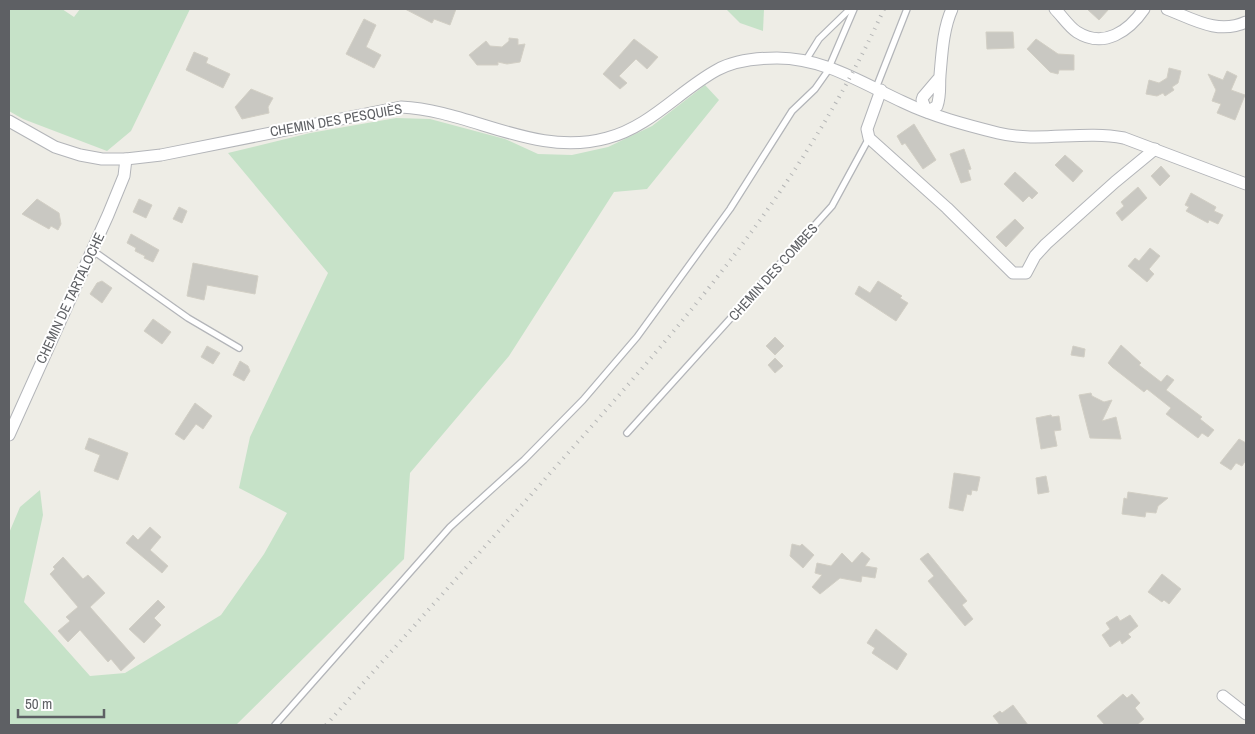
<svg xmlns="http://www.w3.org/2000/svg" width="1255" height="734" font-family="'Archivo Narrow',sans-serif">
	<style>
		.green { fill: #c6e2c8 }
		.building { fill: #c9c8c2; stroke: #d2cfc5 }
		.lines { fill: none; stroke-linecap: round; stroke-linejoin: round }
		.lane-casing { stroke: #b3b5b9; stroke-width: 8 }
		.street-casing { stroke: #b3b5b9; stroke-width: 13 }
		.lane { stroke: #fff; stroke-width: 5.5 }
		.street { stroke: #fff; stroke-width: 11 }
		.rail { stroke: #b5b6b6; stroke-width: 4; stroke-dasharray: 1 6; stroke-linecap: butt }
		.labels { text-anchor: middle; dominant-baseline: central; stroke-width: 4; stroke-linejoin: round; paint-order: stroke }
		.street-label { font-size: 14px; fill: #5e6064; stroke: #fff }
	</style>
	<rect width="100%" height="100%" fill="#eeede6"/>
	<g class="green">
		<polygon points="9,9 62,9 74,17 80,9 190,9 131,131 107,151 23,119 9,111"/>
		<polygon points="726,9 764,9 763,31 740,23"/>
		<polygon points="705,85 719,100 647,189 614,192 509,356 410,473 404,559 236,725 9,725 9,533 20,507 40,490 43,515 24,602 90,676 125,673 221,615 264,554 287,513 239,488 250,437 328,273 228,153 310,133 396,118 430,119 505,139 538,154 572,155 608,147 652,126"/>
	</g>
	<g class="building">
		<polygon points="405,9 456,9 450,25 434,19 432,23"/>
		<polygon points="1087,9 1109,9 1099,20"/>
		<polygon points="364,19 376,25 366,47 381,55 374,68 346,54"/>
		<polygon points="986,32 1013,32 1014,48 987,49"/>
		<polygon points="509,38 518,39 518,45 525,44 520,62 507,64 498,62 498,65 477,65 469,55 486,41 490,46 502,47 509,41"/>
		<polygon points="634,39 658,57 647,69 636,59 619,76 627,83 620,89 603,74"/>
		<polygon points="1036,39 1058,54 1074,55 1074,70 1059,70 1058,74 1050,72 1027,49"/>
		<polygon points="194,52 208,58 206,63 230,74 223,88 186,70"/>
		<polygon points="1169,68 1181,71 1178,83 1172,87 1174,90 1165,96 1163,93 1157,96 1146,94 1149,80 1159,83 1167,78"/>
		<polygon points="1227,71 1237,76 1231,90 1245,95 1235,120 1217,113 1221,104 1212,101 1216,90 1208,74 1223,80"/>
		<polygon points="251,89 273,98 268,107 269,113 242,119 235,107"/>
		<polygon points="914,124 936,160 923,169 905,143 902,145 897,136"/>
		<polygon points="964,149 971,169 968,170 971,180 961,183 950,154"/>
		<polygon points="1065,155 1083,171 1073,182 1055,165"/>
		<polygon points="1161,166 1170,176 1160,186 1151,176"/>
		<polygon points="1015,172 1038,193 1032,199 1029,196 1023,202 1004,184"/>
		<polygon points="1138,187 1147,198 1122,221 1116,213 1124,206 1121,202"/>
		<polygon points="1191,193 1216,207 1214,211 1223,215 1218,224 1209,220 1208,223 1186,211 1189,207 1185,205"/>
		<polygon points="37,199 59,213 61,224 58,230 51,226 49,229 22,214"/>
		<polygon points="139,199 152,205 146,218 133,212"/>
		<polygon points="179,207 187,211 182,223 173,219"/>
		<polygon points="1015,219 1024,228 1006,247 996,237"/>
		<polygon points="131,234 159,250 153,262 144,258 145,256 135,251 136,248 127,243"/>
		<polygon points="1150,248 1160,256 1149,269 1154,274 1147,282 1128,266 1135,258 1139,261"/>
		<polygon points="193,263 258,276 255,294 207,285 204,300 187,296"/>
		<polygon points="102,281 112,288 102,303 90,294 97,283"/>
		<polygon points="878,281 902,296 900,298 908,303 896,321 855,294 859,286 870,293"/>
		<polygon points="153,319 171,332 162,344 144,331"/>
		<polygon points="775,337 784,346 775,355 766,346"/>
		<polygon points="1121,345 1141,363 1139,365 1161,382 1167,375 1174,380 1166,390 1202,417 1200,419 1214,430 1208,437 1202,433 1198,438 1166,414 1171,408 1147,389 1144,392 1112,367 1108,363"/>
		<polygon points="207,346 220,353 213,364 201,357"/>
		<polygon points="1073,346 1085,349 1084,357 1071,355"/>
		<polygon points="775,358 783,366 775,373 768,365"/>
		<polygon points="240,361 248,366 250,371 244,381 233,375"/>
		<polygon points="1091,393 1092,396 1104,402 1112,400 1102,421 1116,417 1121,439 1090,438 1079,395"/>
		<polygon points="195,403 212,416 203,429 196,424 184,440 175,434"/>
		<polygon points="1051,415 1052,417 1059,416 1061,430 1054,431 1057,446 1041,449 1036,418"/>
		<polygon points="89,438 128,453 118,480 94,471 100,455 85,449"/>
		<polygon points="1239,439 1246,443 1246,460 1242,466 1236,463 1231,470 1220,463"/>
		<polygon points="954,473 980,477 977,491 972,490 971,495 967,494 963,511 949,508"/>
		<polygon points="1046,476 1049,492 1038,494 1036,478"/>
		<polygon points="1128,492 1168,498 1158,506 1156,513 1146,512 1145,517 1122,514 1124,498 1127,499"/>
		<polygon points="150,527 161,537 150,550 168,566 162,573 126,543 133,535 138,540"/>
		<polygon points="792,544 800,546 802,544 814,555 803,568 790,556"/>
		<polygon points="862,552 870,559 865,566 877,568 875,578 862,576 861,582 840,578 820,594 812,587 822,575 815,573 817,563 831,566 842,553 852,563"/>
		<polygon points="928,553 967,601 962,605 973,619 965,626 928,581 934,576 920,559"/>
		<polygon points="63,557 83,579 88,575 105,593 90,607 135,658 121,671 111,659 108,662 80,630 68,642 58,631 70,621 66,617 78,607 50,574 55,569 53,567"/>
		<polygon points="1162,574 1181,589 1169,604 1164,600 1162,602 1148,592"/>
		<polygon points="158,600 165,607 154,618 161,625 144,643 129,629"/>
		<polygon points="1130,615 1138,626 1128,634 1131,637 1122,644 1120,640 1110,647 1102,635 1110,629 1106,623 1117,616 1120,621"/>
		<polygon points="876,629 907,654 897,670 872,653 875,648 867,643"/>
		<polygon points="1123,694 1127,698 1132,694 1140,703 1135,708 1144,719 1137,725 1105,725 1097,716"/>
		<polygon points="1013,705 1028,725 1000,725 993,716 1000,711 1002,713"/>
	</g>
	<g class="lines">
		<g class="lane-casing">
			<g id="lane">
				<polyline points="806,60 819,39 850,9"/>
				<polyline points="876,88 907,9"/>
				<polyline points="92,250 188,318 239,348"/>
				<polyline points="627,433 832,206 869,138"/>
				<polyline points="275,725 450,527 524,460 583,400 637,337 730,209 792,111 815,89 827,72 854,9"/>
			</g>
		</g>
		<g class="street-casing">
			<g id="street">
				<path d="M1055 9C1062 16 1069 27 1077 32 1104 49 1129 31 1144 9"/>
				<path d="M1167 9C1193 19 1218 35 1246 22"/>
				<path d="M940 77 923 97 922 100 927 112 937 106C941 95 939 86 940 75 942 53 943 29 952 9"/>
				<polyline points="881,90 867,129 869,138 947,208 1013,273 1026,273 1035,256 1046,244 1115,182 1155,149"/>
				<path d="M9 121 55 147 80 155 102 159H126L161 155 401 107C471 110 535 158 607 138 650 127 680 90 717 70 735 60 757 58 777 58 824 58 862 83 903 102 932 116 966 125 998 133 1038 143 1083 130 1124 138L1246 184"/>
				<polyline points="9,435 108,215 124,176 126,159"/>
				<polyline points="1223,696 1246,714"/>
			</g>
		</g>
		<use href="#lane" class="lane"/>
		<use href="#street" class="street"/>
		<path class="rail" d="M326 725C404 637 482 550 560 462 688 318 803 186 884 9"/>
	</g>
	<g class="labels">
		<g class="street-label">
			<text transform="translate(336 120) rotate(-10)">CHEMIN DES PESQUIÈS</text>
			<text transform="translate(773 272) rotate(-48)">CHEMIN DES COMBES</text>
			<text transform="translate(70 298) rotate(-65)">CHEMIN DE TARTALOCHE</text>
		</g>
	</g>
	<rect width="1255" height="734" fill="none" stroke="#5e6064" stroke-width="20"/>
	<path d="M18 709v8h86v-8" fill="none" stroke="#5e6064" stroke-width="2.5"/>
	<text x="25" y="709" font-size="15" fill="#5e6064" stroke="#ffffff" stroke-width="4" paint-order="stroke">50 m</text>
</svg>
